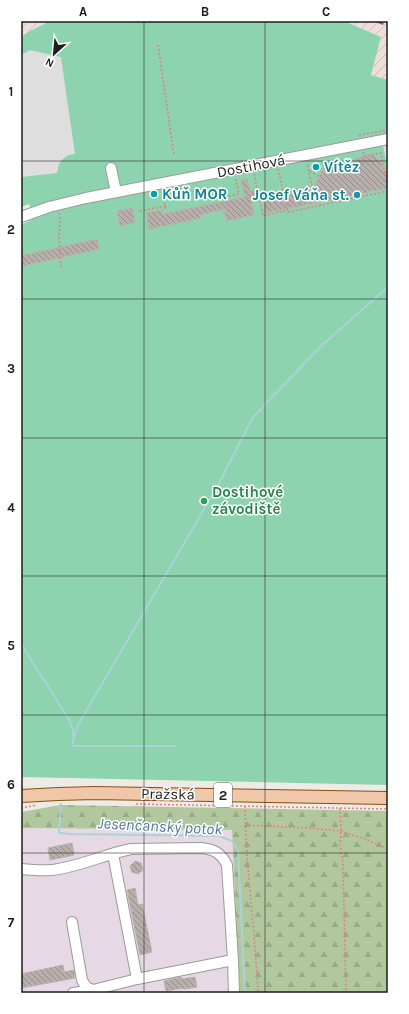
<svg xmlns="http://www.w3.org/2000/svg" width="409" height="1014" font-family="Karla,sans-serif">
	<style>
		.industrial { fill: #e6d8e5 }
		.military { fill: url(#military-furrows) }
		.forest { fill: url(#forest-firs) }
		.pitch { fill: #8dd3af }
		.parking { fill: #dedede }
		.lines { fill: none; stroke-linecap: round; stroke-linejoin: round }
		.stream { stroke: #abd2d6; stroke-width: 2 }
		.building { fill: url(#building-back-hatch); stroke: #beb0aa }
		.minor-casing { stroke: #9b9b9b; stroke-width: 12 }
		.major-casing { stroke: #865012; stroke-width: 14 }
		.path { stroke: #e97c7f; stroke-width: 1.5; stroke-dasharray: 2 2; stroke-linecap: butt }
		.minor { stroke: #fff; stroke-width: 10 }
		.major { stroke: #f0c7a8; stroke-width: 12 }
		.rail { stroke: #6c6c6c; stroke-width: 2; stroke-dasharray: 8 8; stroke-linecap: butt }
		.grid { fill: none; stroke: #1e1e1e; stroke-width: 1; stroke-opacity: 0.55 }
		.culture-dot { fill: #0f9aa8; stroke: #fff; stroke-width: 1.5 }
		.leisure-dot { fill: #2e9e5b; stroke: #fff; stroke-width: 1.5 }
		.labels { text-anchor: middle; dominant-baseline: central; stroke-width: 3; stroke-linejoin: round; paint-order: stroke }
		.shield { fill: #fff; stroke: #626262; stroke-width: 1 }
		.shield-label { font-size: 14px; font-weight: bold; fill: #1e1e1e }
		.street-label { font-size: 15px; fill: #1e1e1e; stroke: #fff }
		.culture-label { font-size: 15px; font-weight: bold; fill: #0d838f; stroke: #fff; text-anchor: start }
		.leisure-label { font-size: 15px; font-weight: bold; fill: #27864d; stroke: #fff; text-anchor: start }
		.water-label { font-size: 16px; font-style: italic; fill: #4f7a94; stroke: #fff }
		.neatline { fill: none; stroke: #1e1e1e; stroke-width: 1.5 }
		.grid-label { font-size: 13px; text-anchor: middle; font-weight: bold; fill: #1e1e1e }
	</style>
	<defs>
		<pattern id="military-furrows" width="10" height="10" patternUnits="userSpaceOnUse"><rect width="10" height="10" fill="#eedddb"/><path d="M-1 1l2-2M0 10L10 0M9 11l2-2" fill="none" stroke="#ccbdbc"/></pattern>
		<pattern id="forest-firs" width="22" height="20" patternUnits="userSpaceOnUse"><rect width="22" height="20" fill="#b1c89f"/><path d="M5 1l3.5 6h-7zM16 11l3.5 6h-7z" fill="#98ab88"/></pattern>
		<pattern id="building-back-hatch" width="6" height="6" patternUnits="userSpaceOnUse"><rect width="6" height="6" fill="#b7afac"/><path d="M-1 5l2 2M0 0l6 6M5-1l2 2" fill="none" stroke="#948e8b"/></pattern>
	</defs>
	<rect width="100%" height="100%" fill="#eeeae6"/>
	<polygon class="industrial" points="21,828 232,830 240,993 21,993"/>
	<g class="military">
		<polygon points="21,21 50,21 30,31 21,37"/>
		<polygon points="344,21 388,21 388,80 371,76 381,37"/>
	</g>
	<polygon class="forest" points="60,805 388,811 388,993 240,993 232,830 21,828 21,812"/>
	<polygon class="pitch" points="50,21 344,21 381,37 371,75 388,80 388,785 21,777 21,225 35,218 29,204 21,207 21,37 30,31"/>
	<g class="parking">
		<polygon points="30,50 61,57 75,154 68,155 63,159 59,164 57,173 22,177 21,171 21,55"/>
		<polygon points="383,146 388,146 388,170"/>
	</g>
	<g class="lines">
		<g class="stream">
			<polyline points="21,644 70,721 73,731 73,736"/>
			<polyline points="73,740 78,725 217,487 253,417 321,346 388,287"/>
			<polyline points="73,740 73,746 176,746"/>
			<polyline points="61,804 59,833 70,834 219,836 232,841 238,850 245,993"/>
		</g>
	</g>
	<g class="building">
		<polygon points="372,155 381,161 383,170 388,173 388,188 266,213 263,198 282,194 282,196 316,189 315,184 324,171 342,167 347,171 355,159"/>
		<polygon points="247,179 250,191 256,190 258,200 251,201 254,215 226,221 224,209 200,215 201,218 149,229 146,213 162,210 163,214 245,197 241,180"/>
		<polygon points="132,208 135,222 120,226 117,211"/>
		<polygon points="97,239 99,249 23,266 21,256"/>
		<polygon points="72,843 74,855 50,860 48,848"/>
		<polygon points="135,861 141,863 143,870 138,874 132,872 130,866"/>
		<polygon points="135,888 138,905 142,904 152,952 140,955 127,890"/>
		<polygon points="63,965 64,972 74,970 75,978 21,988 21,974"/>
		<polygon points="181,977 181,979 195,977 197,987 184,989 183,988 166,991 164,981"/>
	</g>
	<g class="lines">
		<g class="minor-casing">
			<g id="minor">
				<polyline points="111,168 116,192"/>
				<polyline points="21,217 49,207 86,198 388,139"/>
				<polyline points="113,854 137,979"/>
				<path d="M21 869C31 870 42 871 52 870 79 867 105 854 131 849L201 848C214 849 221 853 227 865L233 960 234 993"/>
				<polyline points="72,922 82,980 86,987 93,990"/>
				<polyline points="73,993 93,990 137,979 233,960"/>
			</g>
		</g>
		<g class="major-casing">
			<polyline id="major" points="21,796 58,794 94,793 388,798"/>
		</g>
		<g class="path">
			<polyline points="158,45 174,155"/>
			<polyline points="359,135 388,130"/>
			<polyline points="363,152 364,156 381,153 385,173"/>
			<polyline points="278,169 288,212 388,191"/>
			<polyline points="310,171 319,177 324,169 340,165 342,162"/>
			<polyline points="254,174 263,216 288,210"/>
			<polyline points="162,191 166,210"/>
			<polyline points="284,192 312,186 307,163"/>
			<polyline points="259,196 283,191"/>
			<polyline points="221,198 239,194 235,177"/>
			<polyline points="140,211 165,206"/>
			<polyline points="59,213 60,219 59,237 61,269"/>
			<polyline points="136,804 388,809"/>
			<path d="M245 806C246 869 255 931 258 993"/>
			<polyline points="21,808 37,805"/>
			<polyline points="340,808 341,831 340,845 343,863 346,993"/>
			<polyline points="245,825 309,828 341,831 370,841 388,849"/>
		</g>
		<use href="#minor" class="minor"/>
		<use href="#major" class="major"/>
		<g class="rail">
			<polyline points="21,21 22,21"/>
			<polyline points="376,21 388,26"/>
		</g>
	</g>
	<path class="grid" d="M144 21V993M265 21V993M21 161H388M21 299H388M21 438H388M21 576H388M21 715H388M21 853H388"/>
	<g class="culture-dot">
		<circle cx="316" cy="167" r="4"/>
		<circle cx="154" cy="194" r="4"/>
		<circle cx="357" cy="195" r="4"/>
	</g>
	<circle class="leisure-dot" cx="204" cy="501" r="4"/>
	<g class="labels">
		<rect class="shield" x="214" y="783" width="18" height="24" rx="3"/>
		<g class="shield-label">
			<text x="223" y="795">2</text>
		</g>
		<g class="street-label">
			<text transform="translate(251 166) rotate(-11)">Dostihová</text>
			<text transform="translate(168 794) rotate(1)">Pražská</text>
		</g>
		<g class="culture-label">
			<text x="324" y="167">Vítěz</text>
			<text x="162" y="194">Kůň MOR</text>
			<text x="349" y="195" text-anchor="end">Josef Váňa st.</text>
		</g>
		<g class="leisure-label">
			<text x="212" y="492">Dostihové<tspan x="212" dy="17">závodiště</tspan></text>
		</g>
		<g class="water-label">
			<text transform="translate(160 826) rotate(3)">Jesenčanský potok</text>
		</g>
	</g>
	<rect width="409" height="1014" fill="none" stroke="#ffffff" stroke-width="44"/>
	<g transform="translate(54 54) rotate(207)" stroke="#ffffff" stroke-width="3" paint-order="stroke">
	<path d="M0-3L7 15L0 10L-7 15Z" fill="#1e1e1e"/>
	<text y="-6" font-size="11" font-weight="bold" text-anchor="middle" fill="#1e1e1e">N</text>
	</g>
	<rect x="22" y="22" width="365" height="970" class="neatline"/>
	<g class="grid-label">
		<text x="83" y="16">A</text>
		<text x="205" y="16">B</text>
		<text x="326" y="16">C</text>
		<text x="11" y="96">1</text>
		<text x="11" y="234">2</text>
		<text x="11" y="373">3</text>
		<text x="11" y="512">4</text>
		<text x="11" y="650">5</text>
		<text x="11" y="789">6</text>
		<text x="11" y="927">7</text>
	</g>
</svg>
